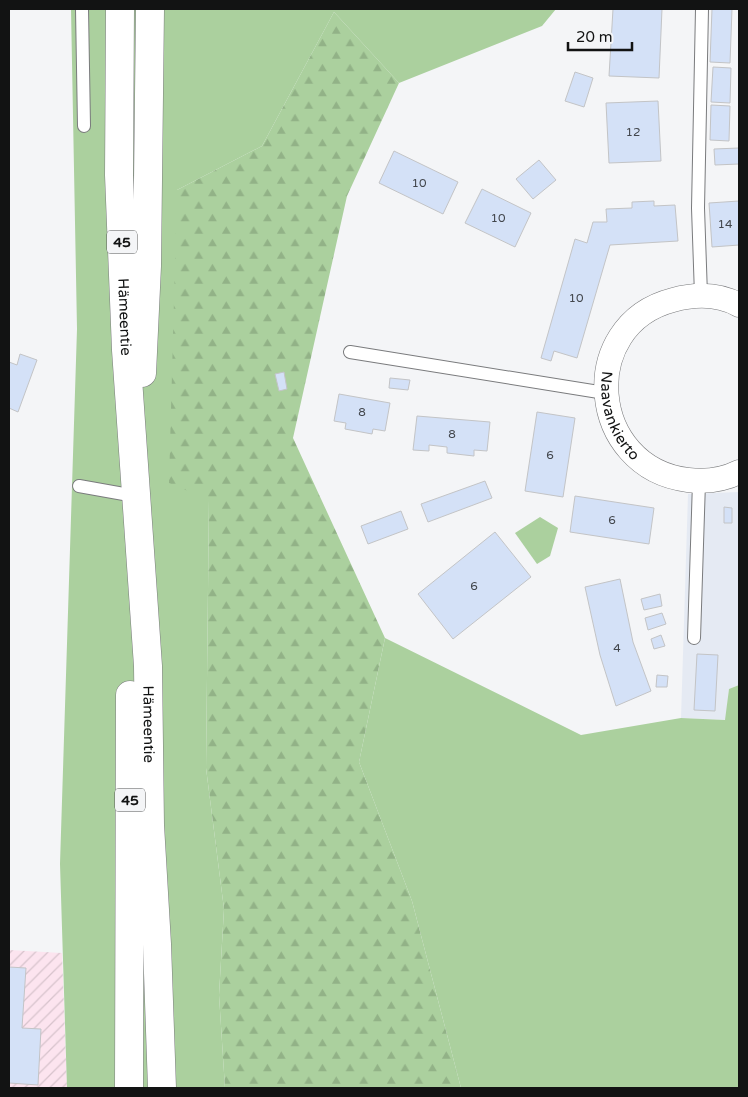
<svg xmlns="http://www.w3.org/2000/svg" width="748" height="1097" font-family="'Varela Round',sans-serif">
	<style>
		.industrial { fill: url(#industrial-furrows) }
		.built { fill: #e5eaf3 }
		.green { fill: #abd09e }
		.forest { fill: url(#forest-firs) }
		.building { fill: #d4e1f7; stroke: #c3c4c6 }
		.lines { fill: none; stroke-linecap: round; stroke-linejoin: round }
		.lane-casing { stroke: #7a7b7d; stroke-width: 14 }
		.street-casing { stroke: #7a7b7d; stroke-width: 25 }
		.primary-casing { stroke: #7a7b7d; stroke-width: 29 }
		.lane { stroke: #fff; stroke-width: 12 }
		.street { stroke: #fff; stroke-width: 24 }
		.primary { stroke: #fff; stroke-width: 28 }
		.labels { text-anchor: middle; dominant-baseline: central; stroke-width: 4; stroke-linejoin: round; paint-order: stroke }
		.number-label { font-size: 12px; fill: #42464c }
		.shield { fill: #f4f5f7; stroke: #565757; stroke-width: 1 }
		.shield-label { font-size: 14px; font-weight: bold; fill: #121313 }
		.street-label { font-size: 15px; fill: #121313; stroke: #f4f5f7 }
	</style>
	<defs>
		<pattern id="industrial-furrows" width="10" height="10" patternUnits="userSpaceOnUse" patternTransform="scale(1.25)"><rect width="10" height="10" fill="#fce4ef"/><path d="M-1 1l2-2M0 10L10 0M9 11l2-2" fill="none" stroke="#d7c3cc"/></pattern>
		<pattern id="forest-firs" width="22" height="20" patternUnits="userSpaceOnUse" patternTransform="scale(1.25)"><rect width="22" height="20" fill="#abd09e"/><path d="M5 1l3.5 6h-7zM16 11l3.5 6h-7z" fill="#92b287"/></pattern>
	</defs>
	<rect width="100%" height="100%" fill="#f4f5f7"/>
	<polygon class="industrial" points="9,950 62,953 67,1088 9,1088"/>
	<polygon class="built" points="739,492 739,685 729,689 726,720 681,718 688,494"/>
	<g class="green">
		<polygon points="71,9 556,9 542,26 399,83 334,12 262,146 177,190 209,500 206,768 224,909 219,995 225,1088 67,1088 60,864 77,329"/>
		<polygon points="540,517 558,528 550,556 537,564 515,533"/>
		<polygon points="385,638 581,735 681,718 725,720 729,689 739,685 739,1088 461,1088 412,901 359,762"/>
	</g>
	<polygon class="forest" points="334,12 399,83 347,196 293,438 385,638 359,762 412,901 461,1088 225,1088 219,995 224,909 206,768 209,500 169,483 177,190 262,146"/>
	<g class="building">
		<polygon points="613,9 662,9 659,78 609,76"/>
		<polygon points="712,9 732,9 730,63 710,62"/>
		<polygon points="713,67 731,68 730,103 711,102"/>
		<polygon points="575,72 593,78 584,107 565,101"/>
		<polygon points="658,101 661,161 609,163 606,103"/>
		<polygon points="711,105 730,106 729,141 710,140"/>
		<polygon points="739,148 739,164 715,165 714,149"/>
		<polygon points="394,151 458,182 443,214 379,183"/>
		<polygon points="539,160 556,180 533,199 516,179"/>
		<polygon points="482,189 531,213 515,247 465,223"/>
		<polygon points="654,201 654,206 675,205 678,241 610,245 577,358 554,351 551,361 541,358 575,239 587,243 593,222 607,222 606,209 632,208 632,202"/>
		<polygon points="739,201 739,245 712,247 709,203"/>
		<polygon points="20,354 37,360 18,412 9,408 9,362 17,365"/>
		<polygon points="284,372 287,389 279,391 275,374"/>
		<polygon points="390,378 410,380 408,390 389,388"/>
		<polygon points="339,394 390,403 385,431 373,429 372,434 345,429 346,423 334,421"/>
		<polygon points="537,412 575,418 563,497 525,491"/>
		<polygon points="417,416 490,422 487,451 474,450 474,456 447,453 447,447 429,445 429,451 413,450"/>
		<polygon points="485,481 492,498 428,522 421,504"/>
		<polygon points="575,496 654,508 649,544 570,532"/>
		<polygon points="724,507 732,508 732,523 724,523"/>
		<polygon points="401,511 408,529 368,544 361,526"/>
		<polygon points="495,532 531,577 453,639 418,594"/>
		<polygon points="620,579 633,642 651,691 616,706 600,655 585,587"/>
		<polygon points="660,594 662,606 644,610 641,599"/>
		<polygon points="662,613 666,624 648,630 645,618"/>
		<polygon points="661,635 665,646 654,649 651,639"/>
		<polygon points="697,654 718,655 715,711 694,710"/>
		<polygon points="657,675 668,676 667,687 656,687"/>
		<polygon points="9,967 26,968 22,1028 41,1029 38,1085 9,1083"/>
	</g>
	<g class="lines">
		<g class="lane-casing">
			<g id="lane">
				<polyline points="82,9 84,126"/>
				<polyline points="701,295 698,208 702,9"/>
				<polyline points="350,352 605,393"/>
				<polyline points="79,486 135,496"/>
				<polyline points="694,638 699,482"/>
			</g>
		</g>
		<g class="street-casing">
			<g id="street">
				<path id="s1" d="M739 305C719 294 695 294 673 300 576 325 588 468 688 480 705 482 723 480 739 472"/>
			</g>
		</g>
		<g class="primary-casing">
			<g id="primary">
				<path id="s2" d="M120 9 119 175 126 350 148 666 150 825 157 944 162 1088"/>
				<polyline points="142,373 147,266 150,9"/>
				<polyline points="129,1088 130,695"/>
			</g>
		</g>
		<use href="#lane" class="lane"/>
		<use href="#street" class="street"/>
		<use href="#primary" class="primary"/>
	</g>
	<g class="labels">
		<g class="number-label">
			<text x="633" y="132">12</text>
			<text x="419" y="183">10</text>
			<text x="498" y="218">10</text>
			<text x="725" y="224">14</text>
			<text x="576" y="298">10</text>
			<text x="362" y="412">8</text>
			<text x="452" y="434">8</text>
			<text x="550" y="455">6</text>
			<text x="612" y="520">6</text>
			<text x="474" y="586">6</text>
			<text x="617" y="648">4</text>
		</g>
		<g class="shield">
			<rect x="107" y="230.5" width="30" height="23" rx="4"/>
			<rect x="115" y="788.5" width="30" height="23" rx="4"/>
		</g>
		<g class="shield-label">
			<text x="122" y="242">45</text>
			<text x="130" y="800">45</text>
		</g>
		<g class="street-label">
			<text stroke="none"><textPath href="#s2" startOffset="308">Hämeentie</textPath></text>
			<text stroke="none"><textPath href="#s1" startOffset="218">Naavankierto</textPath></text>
			<text stroke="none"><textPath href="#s2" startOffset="716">Hämeentie</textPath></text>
		</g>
	</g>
	<rect width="748" height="1097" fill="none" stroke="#121313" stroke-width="20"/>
	<path d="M568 42v8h64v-8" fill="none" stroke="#121313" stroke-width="2.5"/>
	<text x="576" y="42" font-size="15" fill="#121313" stroke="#f4f5f7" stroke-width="4" paint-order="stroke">20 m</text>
</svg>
